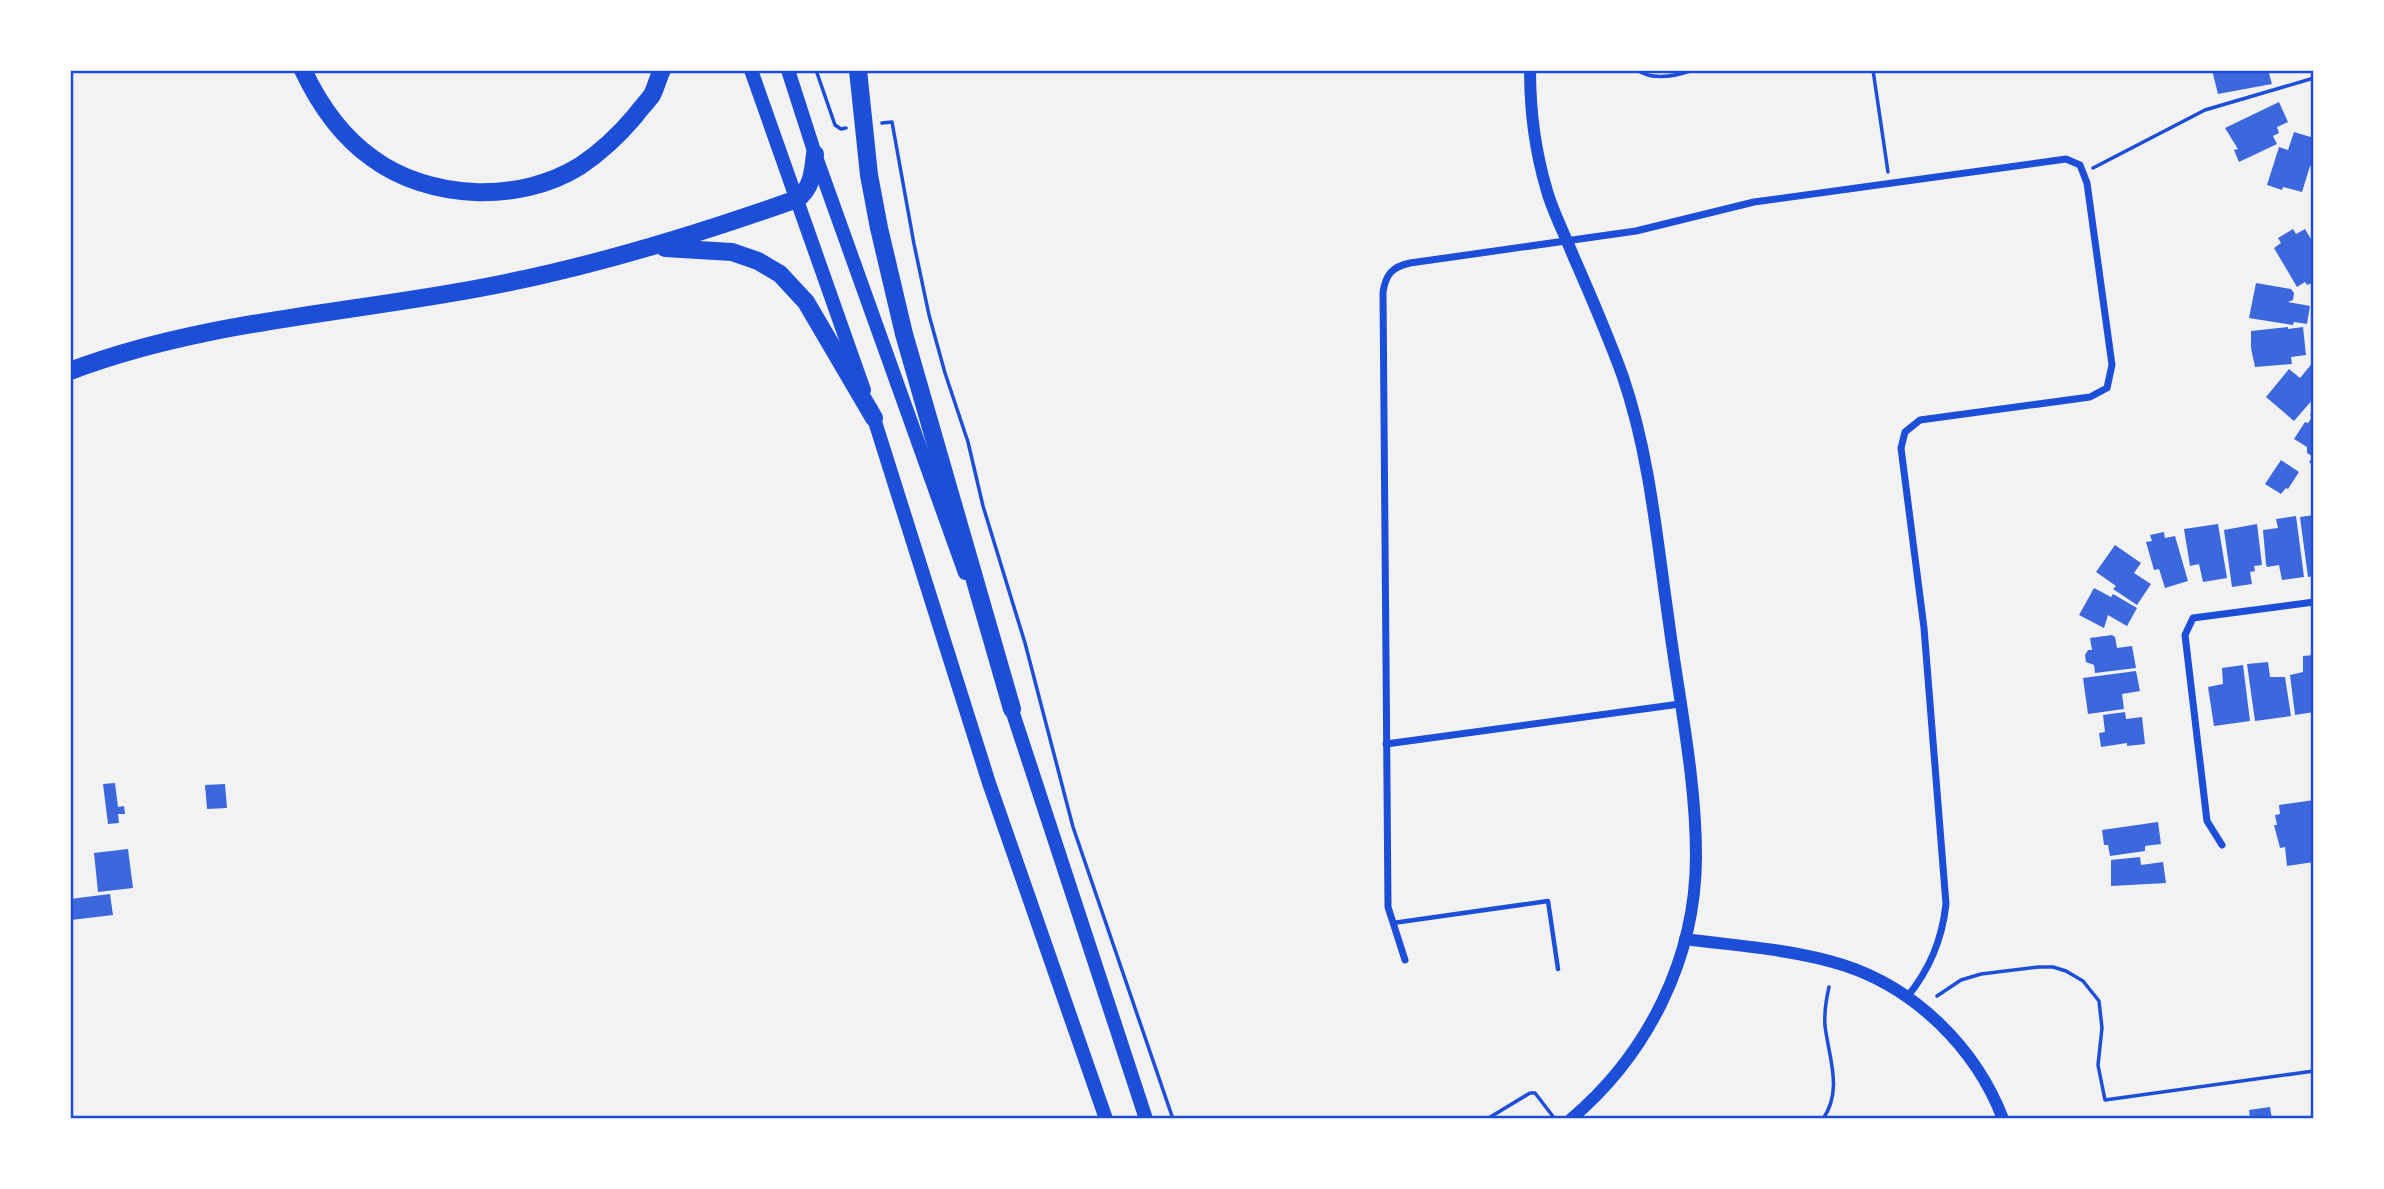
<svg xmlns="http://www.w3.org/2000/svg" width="2384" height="1189" font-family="Montserrat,sans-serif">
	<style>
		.building { fill: #3d67dc }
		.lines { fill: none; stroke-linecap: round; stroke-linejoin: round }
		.path { stroke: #1d4ed8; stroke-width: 3.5 }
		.service { stroke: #1d4ed8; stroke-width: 4.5 }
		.minor { stroke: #1d4ed8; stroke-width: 7 }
		.tertiary { stroke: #1d4ed8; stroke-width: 12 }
		.secondary { stroke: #1d4ed8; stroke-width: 14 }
		.motorway { stroke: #1d4ed8; stroke-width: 18 }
		.neatline { fill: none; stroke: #1d4ed8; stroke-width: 2.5 }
	</style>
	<rect width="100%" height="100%" fill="#f2f2f2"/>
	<g class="building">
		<polygon points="2212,70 2268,70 2272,84 2218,94"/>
		<polygon points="2279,102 2288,122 2277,127 2279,133 2273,136 2277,144 2239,162 2234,150 2238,149 2225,128"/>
		<polygon points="2294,132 2314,138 2314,161 2312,167 2310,166 2302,192 2283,187 2282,190 2267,185 2279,147 2288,150"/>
		<polygon points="2293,229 2296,234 2305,229 2314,244 2314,286 2312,283 2307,285 2305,282 2297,287 2274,248 2281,243 2278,238"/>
		<polygon points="2256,283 2291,289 2294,293 2293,300 2288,302 2310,306 2307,324 2294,322 2293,325 2249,318"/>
		<polygon points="2288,327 2288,329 2303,327 2306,355 2291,357 2292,364 2255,367 2251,348 2251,331"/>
		<polygon points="2314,361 2314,398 2294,421 2266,397 2289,369 2300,378"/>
		<polygon points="2314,409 2314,466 2309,462 2313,457 2307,453 2307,447 2294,439 2305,422 2308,423 2312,417 2310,415"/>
		<polygon points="2281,460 2299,472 2288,489 2286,488 2281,494 2265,484"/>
		<polygon points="2314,515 2314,576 2308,577 2300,517"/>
		<polygon points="2296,516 2304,577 2282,580 2279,565 2267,567 2266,564 2263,530 2278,528 2276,519"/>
		<polygon points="2218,524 2227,578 2203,582 2199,564 2190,566 2184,529"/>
		<polygon points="2257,524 2262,565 2254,566 2255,571 2250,572 2252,584 2232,587 2224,530"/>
		<polygon points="2164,532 2165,538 2175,536 2188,581 2165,588 2159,569 2154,570 2146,542 2152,541 2150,535"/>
		<polygon points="2115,545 2141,563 2134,573 2151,584 2137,605 2113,589 2116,586 2096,572"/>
		<polygon points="2094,588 2111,597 2113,594 2137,608 2127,626 2108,615 2104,628 2079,615"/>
		<polygon points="2112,635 2115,637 2117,648 2132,646 2136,668 2095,673 2094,665 2086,662 2085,655 2088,650 2092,650 2090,638"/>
		<polygon points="2314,655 2314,712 2295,715 2290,675 2303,672 2303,656"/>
		<polygon points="2268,662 2270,677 2285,677 2291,716 2255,721 2247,664"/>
		<polygon points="2243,665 2250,721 2214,726 2208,687 2223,684 2222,668"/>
		<polygon points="2136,671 2140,691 2122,694 2124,709 2088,714 2083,678"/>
		<polygon points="2125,712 2126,719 2142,717 2145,744 2127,746 2127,743 2101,747 2099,733 2105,732 2103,715"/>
		<polygon points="115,783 118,807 124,806 125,814 118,814 119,823 108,824 103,784"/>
		<polygon points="225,784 227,808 207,809 205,785"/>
		<polygon points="2314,800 2314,862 2287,866 2285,847 2280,848 2274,825 2277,825 2275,815 2280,814 2279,805"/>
		<polygon points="2158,822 2161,844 2145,846 2145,851 2110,856 2108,845 2104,845 2102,830"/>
		<polygon points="128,849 133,888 98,892 94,853"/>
		<polygon points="2140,857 2141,865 2163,862 2166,883 2111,886 2111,860"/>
		<polygon points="110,894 113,915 71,920 70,899"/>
		<polygon points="2270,1107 2272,1119 2250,1119 2249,1110"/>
	</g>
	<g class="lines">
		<g class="path">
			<polyline points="816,70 835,125 841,129 846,128"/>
			<path d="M1637 70C1653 81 1676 76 1693 70"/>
			<polyline points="1873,70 1888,172"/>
			<polyline points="882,123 892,122 914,244 929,315 945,373 968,442 983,506 1025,643 1073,827 1173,1119"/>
			<polyline points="2093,168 2205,110 2314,78"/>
			<polyline points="1937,996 1961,980 1981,974 2039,967 2053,967 2066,971 2083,981 2099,1001 2102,1028 2098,1065 2105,1100 2314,1071"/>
			<polyline points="1487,1119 1530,1093 1535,1093 1555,1119"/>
			<path d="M1823 1119C1843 1090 1829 1058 1825 1026 1824 1012 1826 1000 1829 987"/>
		</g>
		<polyline class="service" points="1393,923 1548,901 1558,969"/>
		<g class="minor">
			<polyline points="1386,744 1680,704"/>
			<polyline points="2222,845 2207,821 2185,635 2193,618 2314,602"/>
			<path d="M1405 960 1388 907 1383 292C1386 274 1392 267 1410 263L1636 231 1754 202 2066 159 2080 165 2087 183 2112 365 2107 388 2090 397 1920 420 1905 432 1901 448 1924 628 1946 904C1942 940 1930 969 1907 997"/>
		</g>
		<g class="tertiary">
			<path d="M1530 70C1530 111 1535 151 1547 191 1553 212 1564 233 1572 253 1590 294 1608 335 1623 377 1650 456 1657 541 1669 623 1679 700 1696 778 1696 856 1696 958 1648 1054 1571 1119"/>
			<path d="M1685 939C1737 946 1792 949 1843 965 1915 988 1976 1048 2003 1119"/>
		</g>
		<g class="secondary">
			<polyline points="751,70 864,390"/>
			<polyline points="788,70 815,154 965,573"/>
			<polyline points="871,409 989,783 1106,1119"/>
			<polyline points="1009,701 1146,1119"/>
		</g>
		<g class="motorway">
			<path d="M303 70C319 104 341 136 372 158 429 200 519 204 580 166 601 152 619 135 635 116 640 109 647 102 652 95 656 87 658 78 662 70"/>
			<polyline points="858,70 869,175 879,228 904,334 1012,709"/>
			<polyline points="665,248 732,252 758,261 780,274 806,302 874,418"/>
			<path d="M70 371C202 321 343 314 480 288 589 268 693 236 797 199 812 188 813 172 815 154"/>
		</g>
	</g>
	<rect width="2384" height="1189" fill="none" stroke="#ffffff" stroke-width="144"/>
	<rect x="72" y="72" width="2240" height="1045" class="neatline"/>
</svg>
